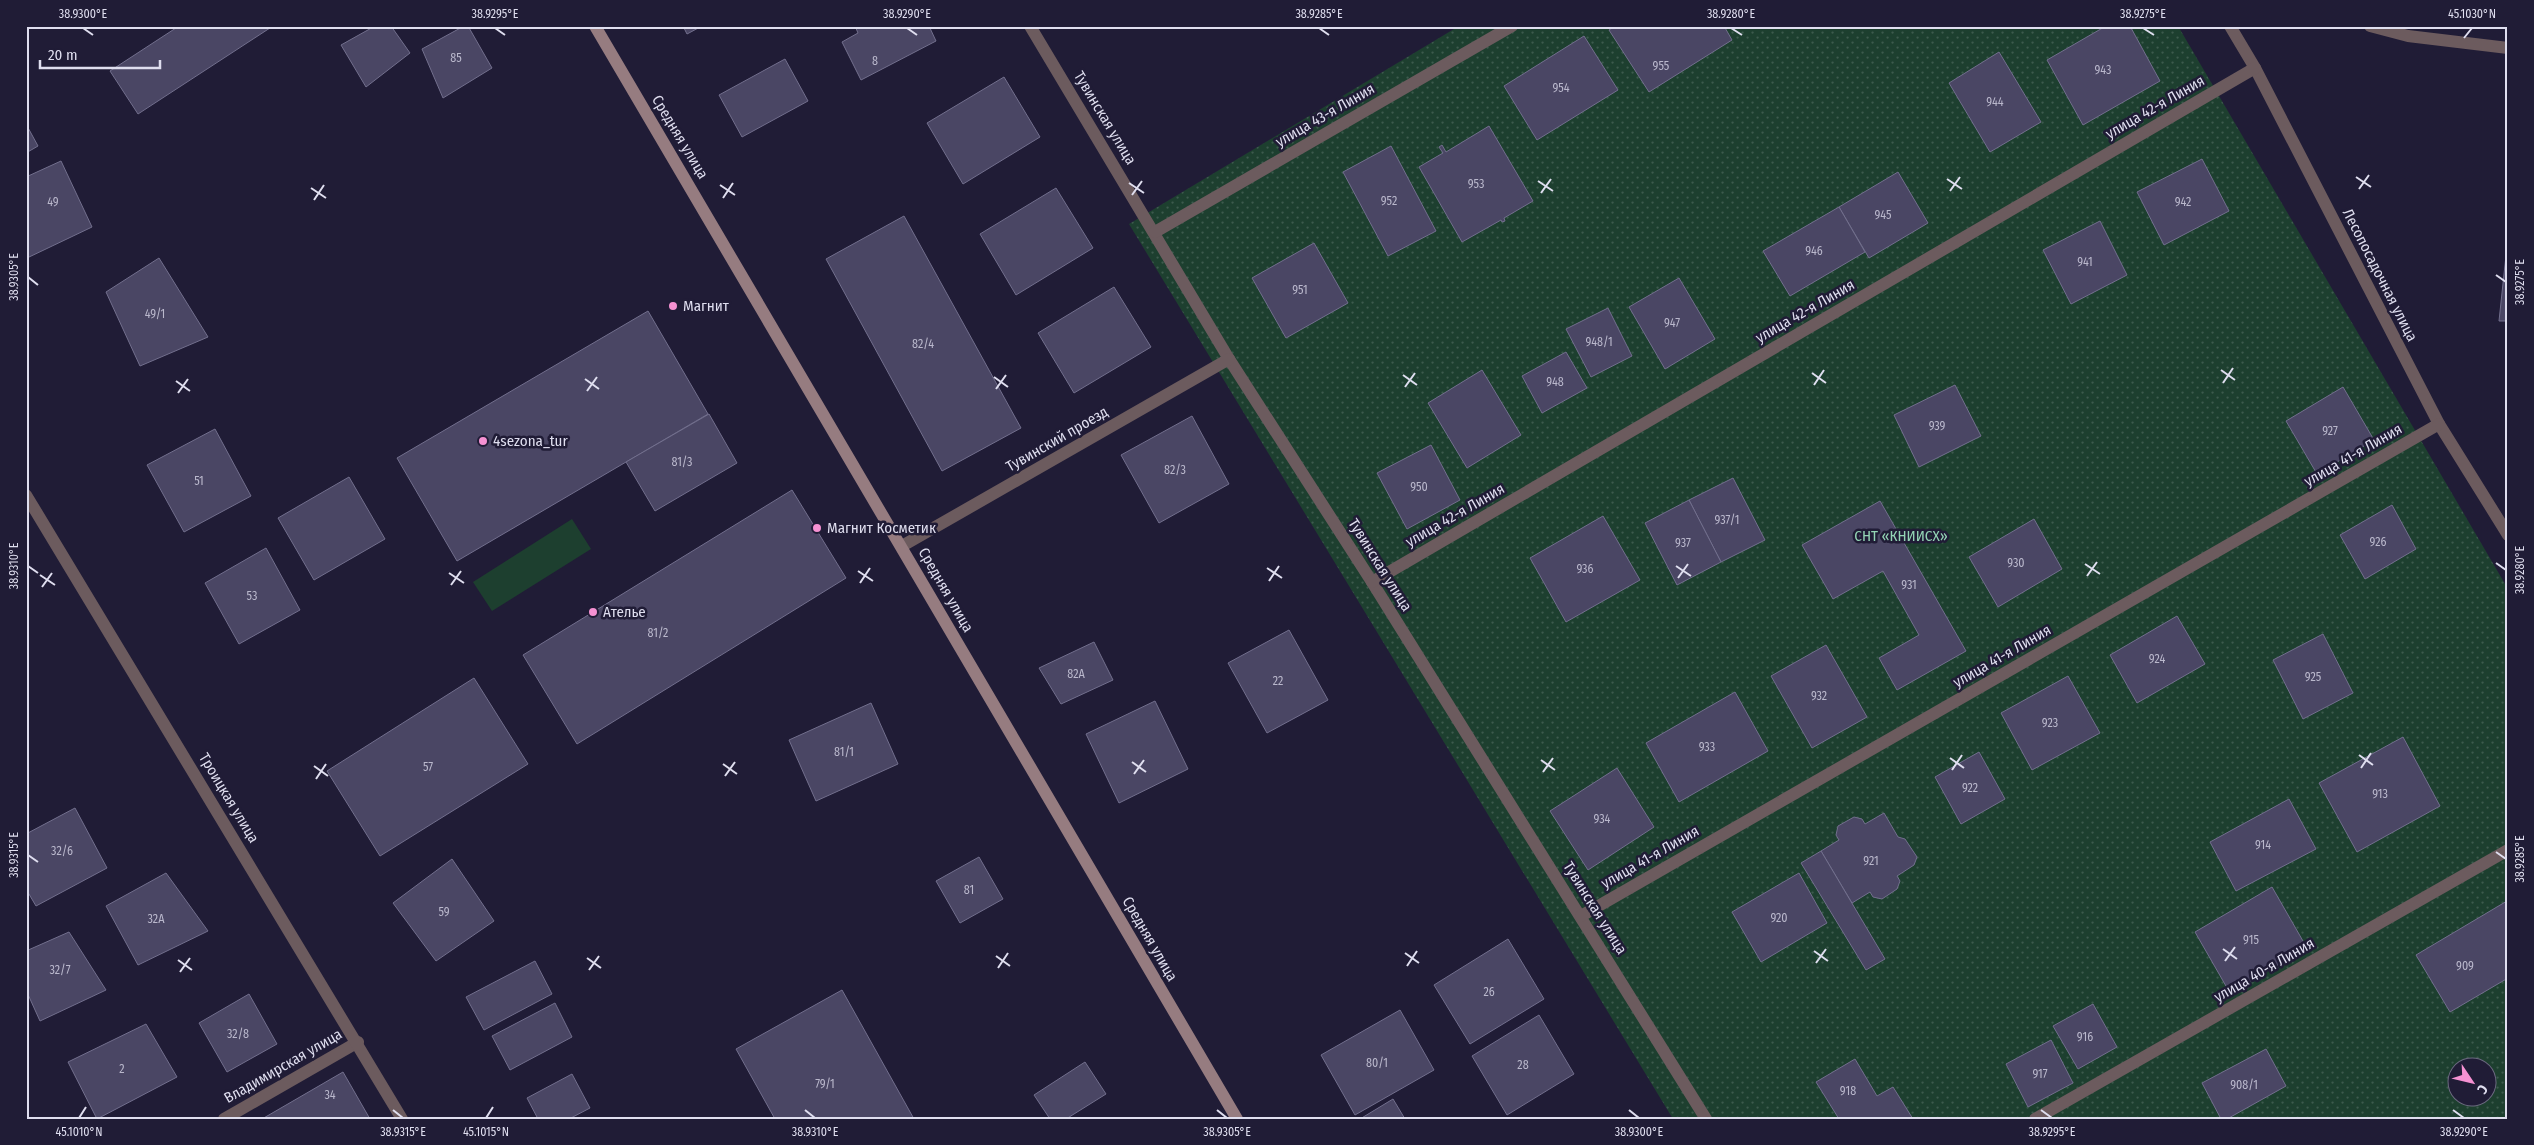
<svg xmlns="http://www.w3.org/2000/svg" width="2534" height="1145" font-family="'Fira Sans Condensed',sans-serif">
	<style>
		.grass { fill: url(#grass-dots); fill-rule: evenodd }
		.park { fill: #1d3f2f }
		.building { fill: #4a4664; stroke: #726f8d }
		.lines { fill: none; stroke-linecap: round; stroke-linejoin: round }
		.lane { stroke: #6c5b5e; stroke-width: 12 }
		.street { stroke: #6c5b5e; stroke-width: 12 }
		.secondary { stroke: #967c80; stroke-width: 12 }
		.ticks { fill: none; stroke: #dfdeef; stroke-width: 2 }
		.poi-dot { fill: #f591d2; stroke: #201c36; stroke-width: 2 }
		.labels { text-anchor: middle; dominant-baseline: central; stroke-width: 5; stroke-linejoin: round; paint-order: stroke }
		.number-label { font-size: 12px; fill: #bab8cc }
		.street-label { font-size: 15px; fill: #dfdeef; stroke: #201c36 }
		.poi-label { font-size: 15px; fill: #dfdeef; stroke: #201c36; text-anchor: start }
		.park-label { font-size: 15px; fill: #93d4b4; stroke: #201c36 }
		.neatline { fill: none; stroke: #dfdeef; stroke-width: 2 }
		.ticks-label { font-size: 12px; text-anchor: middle; fill: #dfdeef }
	</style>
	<defs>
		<pattern id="grass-dots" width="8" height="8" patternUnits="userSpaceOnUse" patternTransform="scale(1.25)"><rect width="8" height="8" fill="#1d3f2f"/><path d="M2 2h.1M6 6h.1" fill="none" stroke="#3d5a4d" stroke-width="1.8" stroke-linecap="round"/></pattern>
	</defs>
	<rect width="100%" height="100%" fill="#201c36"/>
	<path class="grass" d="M1459 26H2178L2508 589V1119H1673L1129 224ZM2456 1068H2486V1098H2456Z"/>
	<polygon class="park" points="572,519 591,549 492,611 473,582"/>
	<g class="building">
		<polygon points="179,26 273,26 138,114 110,71"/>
		<polygon points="375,26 391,26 410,53 366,87 341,45"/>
		<polygon points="464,26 468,26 492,68 443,98 422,49"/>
		<polygon points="683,26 702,26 687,34"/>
		<polygon points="855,26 929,26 936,41 861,80 842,42 858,33"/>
		<polygon points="1615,26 1724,26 1732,40 1649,92 1609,30"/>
		<polygon points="2106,26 2130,26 2160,81 2083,125 2047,60"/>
		<polygon points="1584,36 1618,90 1537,140 1504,86"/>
		<polygon points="1999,52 2041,122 1990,152 1949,83"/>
		<polygon points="785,59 808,101 742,137 719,95"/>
		<polygon points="1004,77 1040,137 963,184 927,123"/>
		<polygon points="26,124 38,146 26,153"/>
		<polygon points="1489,126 1533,201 1504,218 1505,221 1502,222 1501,220 1462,242 1419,167 1443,153 1439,147 1442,145 1446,152"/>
		<polygon points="1391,146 1436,231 1388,256 1343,172"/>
		<polygon points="2202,159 2229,211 2164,245 2137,192"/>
		<polygon points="61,161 92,227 27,258 26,177"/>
		<polygon points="1898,172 1928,223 1869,258 1839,207"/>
		<polygon points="1056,188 1093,248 1016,295 980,234"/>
		<polygon points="1839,207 1865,252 1790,296 1763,251"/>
		<polygon points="904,216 1021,428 942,471 826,259"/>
		<polygon points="2100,221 2127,275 2071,304 2043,250"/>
		<polygon points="1314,243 1348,303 1286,338 1252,278"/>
		<polygon points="2507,246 2508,246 2508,321 2499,321"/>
		<polygon points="159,258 208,337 140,366 106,292"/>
		<polygon points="1679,278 1715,339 1665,369 1629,307"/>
		<polygon points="1114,287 1151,347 1074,393 1038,333"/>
		<polygon points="1608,308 1632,356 1591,377 1566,329"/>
		<polygon points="648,311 708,414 457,561 397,458"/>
		<polygon points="1566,352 1587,388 1542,413 1522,376"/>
		<polygon points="1482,370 1521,435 1467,468 1428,403"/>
		<polygon points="1955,385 1981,436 1919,467 1894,415"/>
		<polygon points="2343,387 2374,440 2317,474 2286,421"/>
		<polygon points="709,414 737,463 655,511 626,462"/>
		<polygon points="1192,416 1229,484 1159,523 1121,455"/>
		<polygon points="215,429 251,496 184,532 147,465"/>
		<polygon points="1431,445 1460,500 1407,529 1377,473"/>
		<polygon points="349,477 385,539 314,580 278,518"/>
		<polygon points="1733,478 1765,540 1721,562 1689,500"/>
		<polygon points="792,490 846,578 577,744 523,655"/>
		<polygon points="1689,500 1721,562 1677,585 1645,523"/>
		<polygon points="1880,501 1966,651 1897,690 1879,658 1919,635 1883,571 1833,599 1802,545"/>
		<polygon points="2392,505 2416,549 2365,579 2340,535"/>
		<polygon points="1603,516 1640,580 1566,622 1530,558"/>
		<polygon points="2034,519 2062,569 1998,607 1969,557"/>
		<polygon points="266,548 300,610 239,644 205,583"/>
		<polygon points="2177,616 2205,664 2137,703 2110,655"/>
		<polygon points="1289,630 1328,700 1267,733 1228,663"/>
		<polygon points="2323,634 2353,693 2303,719 2273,660"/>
		<polygon points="1094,642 1113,680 1061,704 1039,668"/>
		<polygon points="1826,645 1867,717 1812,748 1771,676"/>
		<polygon points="2068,676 2100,733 2032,770 2001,713"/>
		<polygon points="474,678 528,764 380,856 327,771"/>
		<polygon points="1735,692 1768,751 1679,802 1646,743"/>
		<polygon points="1155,701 1188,769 1119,803 1086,734"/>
		<polygon points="871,703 898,764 816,801 789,740"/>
		<polygon points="2403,737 2440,806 2357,852 2319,783"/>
		<polygon points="1979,752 2005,799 1961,824 1935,777"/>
		<polygon points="1617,768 1654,827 1588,870 1550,811"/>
		<polygon points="2289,799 2316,849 2236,891 2210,842"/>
		<polygon points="75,808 107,868 36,906 26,889 26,834"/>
		<polygon points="1884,813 1898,837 1905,839 1917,857 1914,865 1897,876 1900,881 1897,889 1882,899 1873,897 1870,892 1852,903 1821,851 1839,840 1836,835 1838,826 1854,817 1862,819 1865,824"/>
		<polygon points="1821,851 1885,959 1866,970 1801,863"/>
		<polygon points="979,857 1003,899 960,923 936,881"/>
		<polygon points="452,859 494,921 436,961 393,903"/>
		<polygon points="166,873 208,931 138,965 106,906"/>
		<polygon points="1799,873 1827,923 1761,962 1732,912"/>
		<polygon points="2272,887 2307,948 2230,993 2195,932"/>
		<polygon points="2507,901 2508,978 2450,1012 2416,955"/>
		<polygon points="69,932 106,990 40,1021 26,990 26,951"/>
		<polygon points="1508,939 1544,999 1470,1044 1434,985"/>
		<polygon points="535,961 552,994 484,1030 466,997"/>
		<polygon points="842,990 914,1119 775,1119 736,1049"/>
		<polygon points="249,994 277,1044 227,1072 199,1023"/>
		<polygon points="555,1003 572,1037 510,1070 492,1036"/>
		<polygon points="2093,1004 2117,1047 2078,1069 2053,1026"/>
		<polygon points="1400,1010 1434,1070 1355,1115 1321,1055"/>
		<polygon points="1539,1015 1574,1074 1507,1115 1472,1056"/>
		<polygon points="146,1024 177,1077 97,1119 68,1062"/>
		<polygon points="2051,1040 2073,1083 2028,1107 2006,1064"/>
		<polygon points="2266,1049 2286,1086 2227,1119 2221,1119 2202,1083"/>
		<polygon points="1855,1059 1877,1096 1893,1087 1913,1119 1839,1119 1816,1082"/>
		<polygon points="1085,1062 1106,1094 1066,1119 1050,1119 1034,1095"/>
		<polygon points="343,1072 370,1119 262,1119"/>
		<polygon points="572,1074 590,1108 569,1119 538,1119 527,1098"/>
		<polygon points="1393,1099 1405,1119 1360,1119"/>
	</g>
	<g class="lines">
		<polyline class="lane" points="224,1119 358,1042"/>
		<g class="street">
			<polyline points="1030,26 1229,359 1372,582 1706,1119"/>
			<polyline points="2230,26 2255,68 2439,424 2508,535"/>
			<polyline points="2370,26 2408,36 2508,48"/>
			<polyline points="1155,232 1512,26"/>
			<polyline points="26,495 402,1119"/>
			<polyline points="902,546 1229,359"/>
			<polyline points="1372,582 2255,68"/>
			<polyline points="1581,916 2439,424"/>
			<polyline points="2035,1119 2508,850"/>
		</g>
		<polyline class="secondary" points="595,26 1237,1119"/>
	</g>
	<path class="ticks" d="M83 28 93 35M495 28 505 35M907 28 917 35M1319 28 1329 35M1731 28 1742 35M2143 28 2154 35M2464 38 2472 28M2356 177 2371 187M1947 179 1962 189M1538 181 1553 191M1129 183 1144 193M720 185 735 195M311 188 326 198M2359 189 2369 175M1950 191 1960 177M1541 193 1551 179M1132 195 1142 181M723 198 733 183M314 200 324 185M2496 275 2506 282M28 277 38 285M2221 370 2235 380M1812 373 1826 383M1403 375 1417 385M994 377 1008 387M585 379 599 389M176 381 190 391M2223 383 2233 368M1814 385 1824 370M1405 387 1415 373M996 389 1006 375M587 391 597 377M178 393 188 379M2496 563 2506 570M2085 564 2100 574M28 566 38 573M1676 566 1691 576M1267 568 1282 578M858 571 873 581M449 573 464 583M40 575 55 585M2087 576 2097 562M1678 578 1688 564M1269 581 1279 566M860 583 870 568M451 585 461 571M42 587 52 573M2359 755 2373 765M1950 758 1964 768M1541 760 1555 770M1132 762 1146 772M723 764 737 774M314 766 328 776M2361 768 2371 753M1952 770 1962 755M1543 772 1553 758M1134 774 1144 760M725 776 735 762M316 779 326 764M2496 852 2506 859M28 855 38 862M2223 949 2237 959M1814 951 1828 961M1405 953 1419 963M996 956 1010 966M587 958 601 968M178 960 192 970M2225 961 2235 947M1816 963 1826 949M1407 966 1417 951M998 968 1008 953M589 970 599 956M180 972 190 958M393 1110 403 1118M805 1110 815 1118M1217 1110 1227 1118M1629 1110 1639 1118M2041 1110 2052 1118M2453 1110 2464 1118M79 1118 86 1107M486 1118 493 1107"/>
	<g class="poi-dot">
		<circle cx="673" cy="306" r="5"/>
		<circle cx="483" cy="441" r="5"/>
		<circle cx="817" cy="528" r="5"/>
		<circle cx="593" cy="612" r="5"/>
	</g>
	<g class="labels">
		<g class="number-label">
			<text x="456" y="58">85</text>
			<text x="875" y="61">8</text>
			<text x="1661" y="66">955</text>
			<text x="2103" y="70">943</text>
			<text x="1561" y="88">954</text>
			<text x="1995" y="102">944</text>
			<text x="1476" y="184">953</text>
			<text x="1389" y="201">952</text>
			<text x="53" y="202">49</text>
			<text x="2183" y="202">942</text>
			<text x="1883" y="215">945</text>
			<text x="1814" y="251">946</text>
			<text x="2085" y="262">941</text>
			<text x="1300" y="290">951</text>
			<text x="155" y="314">49/1</text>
			<text x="1672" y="323">947</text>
			<text x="1599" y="342">948/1</text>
			<text x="923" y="344">82/4</text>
			<text x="1555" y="382">948</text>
			<text x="1937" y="426">939</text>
			<text x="2330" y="431">927</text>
			<text x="682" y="462">81/3</text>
			<text x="1175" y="470">82/3</text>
			<text x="199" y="481">51</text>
			<text x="1419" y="487">950</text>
			<text x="1727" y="520">937/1</text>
			<text x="2378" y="542">926</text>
			<text x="1683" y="543">937</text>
			<text x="2016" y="563">930</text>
			<text x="1585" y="569">936</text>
			<text x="1909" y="585">931</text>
			<text x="252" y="596">53</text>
			<text x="658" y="633">81/2</text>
			<text x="2157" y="659">924</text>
			<text x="1076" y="674">82А</text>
			<text x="2313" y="677">925</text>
			<text x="1278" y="681">22</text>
			<text x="1819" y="696">932</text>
			<text x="2050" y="723">923</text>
			<text x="1707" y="747">933</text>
			<text x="844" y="752">81/1</text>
			<text x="428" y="767">57</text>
			<text x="1970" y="788">922</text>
			<text x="2380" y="794">913</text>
			<text x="1602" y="819">934</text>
			<text x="2263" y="845">914</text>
			<text x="62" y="851">32/6</text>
			<text x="1871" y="861">921</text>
			<text x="969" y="890">81</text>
			<text x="444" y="912">59</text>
			<text x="1779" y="918">920</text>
			<text x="156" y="919">32А</text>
			<text x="2251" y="940">915</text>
			<text x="2465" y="966">909</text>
			<text x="60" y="970">32/7</text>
			<text x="1489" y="992">26</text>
			<text x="238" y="1034">32/8</text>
			<text x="2085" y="1037">916</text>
			<text x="1377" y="1063">80/1</text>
			<text x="1523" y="1065">28</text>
			<text x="122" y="1069">2</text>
			<text x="2040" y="1074">917</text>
			<text x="825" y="1084">79/1</text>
			<text x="2244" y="1085">908/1</text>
			<text x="1848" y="1091">918</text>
			<text x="330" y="1095">34</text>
		</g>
		<g class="street-label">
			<text transform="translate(2155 107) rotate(-30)">улица 42-я Линия</text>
			<text transform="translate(1325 115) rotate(-30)">улица 43-я Линия</text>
			<text transform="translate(1105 118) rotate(59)">Тувинская улица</text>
			<text transform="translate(680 137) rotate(59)">Средняя улица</text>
			<text transform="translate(2380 275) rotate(63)">Лесопосадочная улица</text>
			<text transform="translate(1805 311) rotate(-30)">улица 42-я Линия</text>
			<text transform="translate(1057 439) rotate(-30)">Тувинский проезд</text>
			<text transform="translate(2353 455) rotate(-30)">улица 41-я Линия</text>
			<text transform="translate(1455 515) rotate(-30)">улица 42-я Линия</text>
			<text transform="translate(1380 565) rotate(58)">Тувинская улица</text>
			<text transform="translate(946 590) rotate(60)">Средняя улица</text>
			<text transform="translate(2002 656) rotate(-30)">улица 41-я Линия</text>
			<text transform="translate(229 798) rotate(59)">Троицкая улица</text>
			<text transform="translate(1650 857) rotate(-30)">улица 41-я Линия</text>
			<text transform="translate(1595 908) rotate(58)">Тувинская улица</text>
			<text transform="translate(1150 939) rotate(60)">Средняя улица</text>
			<text transform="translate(2264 970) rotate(-30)">улица 40-я Линия</text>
			<text transform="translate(283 1066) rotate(-30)">Владимирская улица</text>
		</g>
		<g class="poi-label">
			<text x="683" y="306">Магнит</text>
			<text x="493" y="441">4sezona_tur</text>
			<text x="827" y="528">Магнит Косметик</text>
			<text x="603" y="612">Ателье</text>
		</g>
		<g class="park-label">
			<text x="1901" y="536">СНТ «КНИИСХ»</text>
		</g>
	</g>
	<rect width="2534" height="1145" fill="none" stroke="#201c36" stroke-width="55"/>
	<g transform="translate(2472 1082) rotate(125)"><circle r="24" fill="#201c36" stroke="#6c6a80"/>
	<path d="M0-4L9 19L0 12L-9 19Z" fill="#f591d2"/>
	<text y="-8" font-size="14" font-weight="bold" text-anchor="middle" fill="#dfdeef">С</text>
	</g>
	<path d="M40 60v8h120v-8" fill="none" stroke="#dfdeef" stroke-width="2.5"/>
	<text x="48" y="60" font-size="15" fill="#dfdeef" stroke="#201c36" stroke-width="4" paint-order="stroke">20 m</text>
	<rect x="28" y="28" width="2478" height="1090" class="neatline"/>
	<g class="ticks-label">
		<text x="83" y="18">38.9300°E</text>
		<text x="495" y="18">38.9295°E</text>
		<text x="907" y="18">38.9290°E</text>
		<text x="1319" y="18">38.9285°E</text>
		<text x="1731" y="18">38.9280°E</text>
		<text x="2143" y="18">38.9275°E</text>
		<text x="2472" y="18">45.1030°N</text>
		<text transform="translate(14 277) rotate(-90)" y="4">38.9305°E</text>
		<text transform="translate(2520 282) rotate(-90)" y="4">38.9275°E</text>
		<text transform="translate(14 566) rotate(-90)" y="4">38.9310°E</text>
		<text transform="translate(2520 570) rotate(-90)" y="4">38.9280°E</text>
		<text transform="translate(14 855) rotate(-90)" y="4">38.9315°E</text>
		<text transform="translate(2520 859) rotate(-90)" y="4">38.9285°E</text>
		<text x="79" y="1136">45.1010°N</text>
		<text x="403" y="1136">38.9315°E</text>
		<text x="486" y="1136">45.1015°N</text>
		<text x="815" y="1136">38.9310°E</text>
		<text x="1227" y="1136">38.9305°E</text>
		<text x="1639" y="1136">38.9300°E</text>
		<text x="2052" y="1136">38.9295°E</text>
		<text x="2464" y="1136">38.9290°E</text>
	</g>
</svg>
